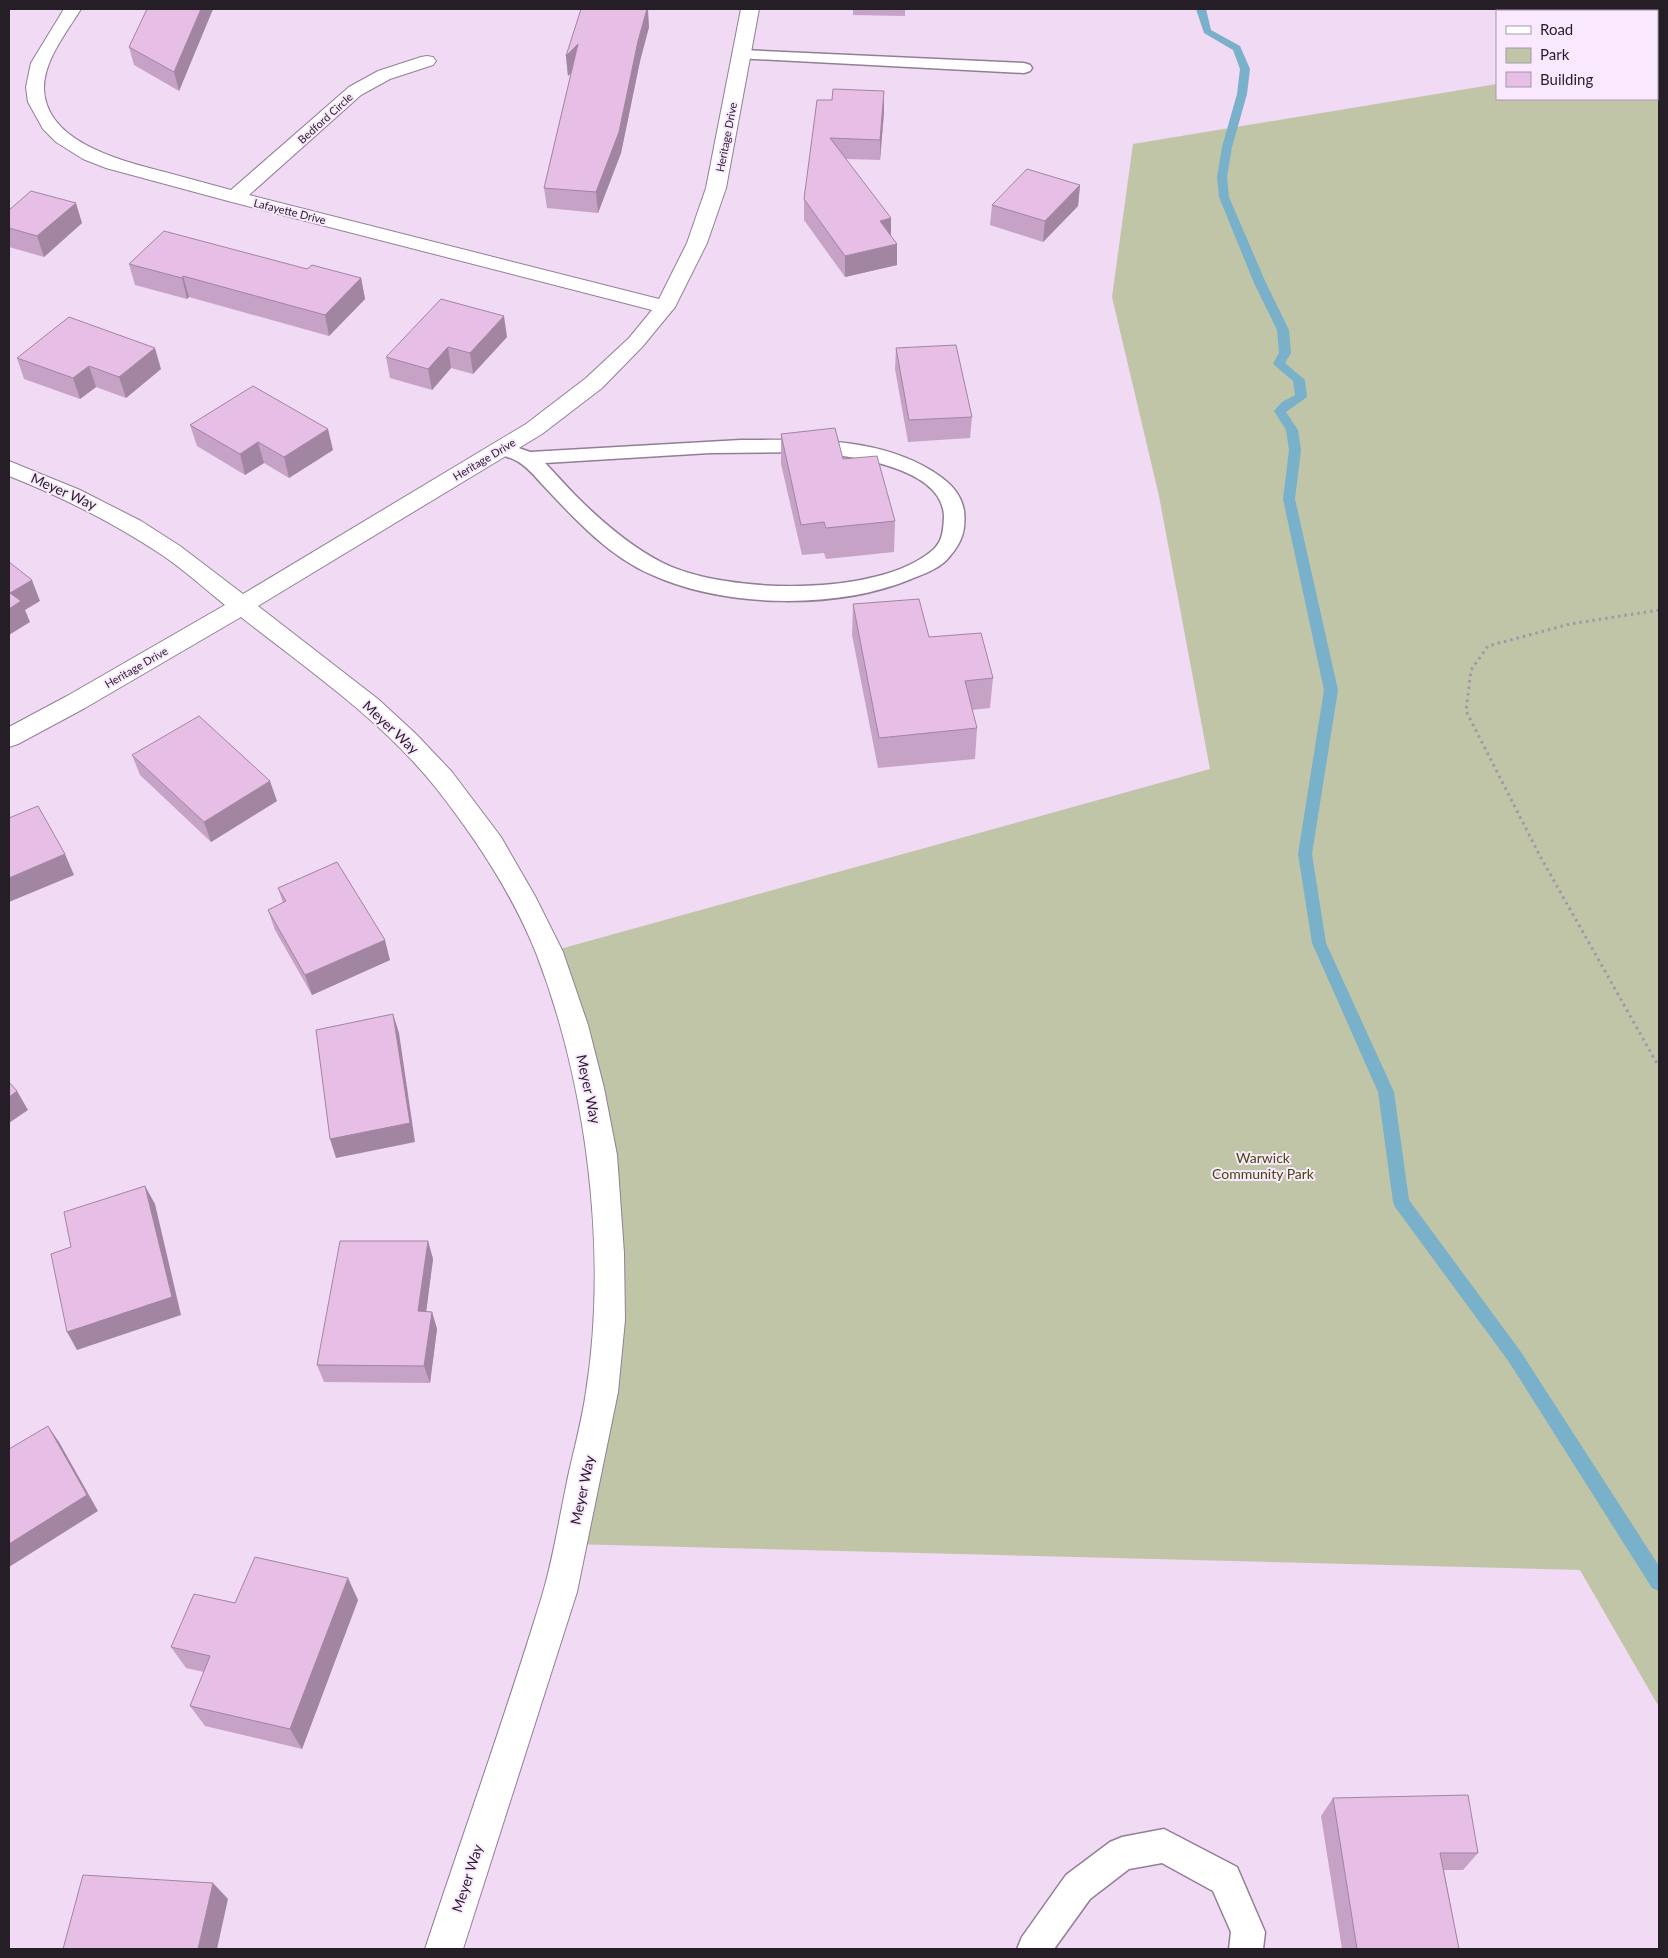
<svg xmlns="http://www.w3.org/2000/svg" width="1668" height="1958" font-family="Lato,sans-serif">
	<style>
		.green { fill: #c1c5a7 }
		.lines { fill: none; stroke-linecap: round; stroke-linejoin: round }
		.stream { fill: #79b0ca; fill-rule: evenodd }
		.lane-casing { stroke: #927f96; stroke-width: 3 }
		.street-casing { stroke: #927f96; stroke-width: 2 }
		.path { stroke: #a695a9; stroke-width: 3; stroke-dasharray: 2.5 4; stroke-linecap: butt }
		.lane { fill: #fff; fill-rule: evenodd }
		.street { fill: #fff; fill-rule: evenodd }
		.wall { fill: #c6a3c6 }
		.shaded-wall { fill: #a185a1 }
		.building { fill: #e6bee6; stroke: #a185a1 }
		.labels { text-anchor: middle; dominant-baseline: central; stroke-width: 4; stroke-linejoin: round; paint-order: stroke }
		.far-street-label { font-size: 11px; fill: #261e27; stroke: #fae9fe }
		.street-label { font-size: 14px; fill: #261e27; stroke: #fae9fe }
		.park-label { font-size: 14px; fill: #46490d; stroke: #fae9fe }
	</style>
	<rect width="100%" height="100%" fill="#f0daf4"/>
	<polygon class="green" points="1659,57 1659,1707 1580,1570 570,1544 602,1392 602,1155 549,952 1210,769 1159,496 1112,297 1133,144 1497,84 1497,99 1657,99 1657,58"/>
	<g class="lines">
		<polygon class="stream" points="1196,9 1206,9 1211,30 1240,46 1250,69 1247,94 1232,147 1227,177 1229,197 1266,283 1289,330 1291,353 1285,363 1305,380 1307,397 1286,412 1298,430 1301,450 1295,499 1338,690 1312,854 1326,943 1394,1092 1409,1200 1521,1352 1659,1566 1659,1591 1652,1588 1509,1362 1395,1207 1393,1202 1378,1092 1312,943 1298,854 1324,690 1283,499 1289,450 1286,430 1274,411 1282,402 1295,395 1293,381 1273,364 1279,353 1277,330 1254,283 1219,197 1217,177 1222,147 1237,94 1240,69 1233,50 1204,33"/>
		<g class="lane-casing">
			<g id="lane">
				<polygon points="742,50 1024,63 1030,65 1032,68 1030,71 1024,73 736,58 734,55 736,52"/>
				<path d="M741 440C806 440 875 436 932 471 948 481 961 492 964 511 966 530 962 542 950 556 941 568 924 574 911 579 837 610 723 608 650 574 607 555 573 517 541 483 534 475 526 466 517 461 509 456 497 456 492 448L495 444 502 442 530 452ZM801 452C839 454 945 464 944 518 943 530 943 540 934 549 880 598 725 594 663 563 631 547 602 522 576 496 566 486 556 474 545 463L710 453Z"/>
				<polygon points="1164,1829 1237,1867 1265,1932 1263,1949 1229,1949 1231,1932 1213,1891 1162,1863 1129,1869 1090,1899 1054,1949 1017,1949 1022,1937 1066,1875 1110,1842 1122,1837"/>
			</g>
		</g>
		<g class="street-casing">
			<path id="street" d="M64 9H81C67 32 44 60 44 88 45 143 123 161 165 172 187 178 209 184 231 190L349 87 378 71 421 57 427 56 433 57 436 61 433 65 390 79 361 95 249 195 659 299 687 243 706 188 741 9H759L726 188 707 243 675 307 643 346 602 388 542 434 258 606 378 699 416 734 452 772 501 837 535 896 563 952 588 1025 604 1088 617 1155 624 1253 625 1320 618 1392 577 1592 463 1949H425C464 1831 506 1714 542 1596 554 1556 560 1513 569 1472 575 1446 582 1419 586 1392 608 1253 587 1084 536 953 512 893 476 839 436 788 382 720 308 670 241 617L85 708 18 744 9 747V727L67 696 225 605C204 588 184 570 162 555 114 523 62 497 9 476V461L80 490 141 521 180 546 243 594 526 424 586 378 629 338 652 310 228 201 106 168 83 159 56 142 43 129 28 102 26 87 31 63Z"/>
		</g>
		<polyline class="path" points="1659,610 1570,624 1488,646 1471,670 1466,711 1540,856 1659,1067"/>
		<use href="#lane" class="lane"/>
		<use href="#street" class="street"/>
	</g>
	<g class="wall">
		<polygon points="213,9 179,91 134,65 129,47"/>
		<polygon points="853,9 905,9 905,16 853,15"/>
		<polygon points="649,27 640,61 621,153 598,213 547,208 544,188 571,73 568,76 566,56"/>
		<polygon points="817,100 884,112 880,160 846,159 891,235 897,265 845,277 804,220 804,199"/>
		<polygon points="1080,185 1078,206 1043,242 990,225 992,205"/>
		<polygon points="9,210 82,223 44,257 9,247"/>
		<polygon points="129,264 307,269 361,278 365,299 329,336 189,297 187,299 135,285"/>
		<polygon points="507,337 473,374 451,368 432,390 390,378 386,357"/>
		<polygon points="896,348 972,417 970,438 908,442 895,369"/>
		<polygon points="17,358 161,369 126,398 96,387 80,399 24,379"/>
		<polygon points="190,425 333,450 289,478 264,463 245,475 197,446"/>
		<polygon points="781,434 843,459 895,521 894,552 826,559 824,553 802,555 781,464"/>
		<polygon points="853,604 929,637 993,678 990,708 972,710 977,728 975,759 878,768 852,635"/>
		<polygon points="132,755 277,801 211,842 140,775"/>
		<polygon points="278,888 390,960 312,995 275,930 268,910 283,903"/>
		<polygon points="428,1241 433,1259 426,1311 432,1312 437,1329 430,1383 324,1382 317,1365"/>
		<polygon points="358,1600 302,1749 205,1726 190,1706 204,1672 186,1668 171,1647 235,1603"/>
		<polygon points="1333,1798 1478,1853 1463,1870 1444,1870 1459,1949 1342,1949 1321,1816"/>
	</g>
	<g class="shaded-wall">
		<polygon points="201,9 213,9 179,91 174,72"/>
		<polygon points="639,9 648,9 649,27 640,61 621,153 598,213 596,192"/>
		<polygon points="578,44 580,64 568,76 566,56"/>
		<polygon points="884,91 884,112 880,160 880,140"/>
		<polygon points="1080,185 1078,206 1043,242 1045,221"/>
		<polygon points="76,203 82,223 44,257 37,236"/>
		<polygon points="891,218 891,239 880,221"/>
		<polygon points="897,244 897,265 845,277 845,256"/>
		<polygon points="183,276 189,297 187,299 182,278"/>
		<polygon points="361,278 365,299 329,336 325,315"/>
		<polygon points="504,316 507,337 473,374 470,353"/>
		<polygon points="448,347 451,368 432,390 428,369"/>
		<polygon points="155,348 161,369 126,398 119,377"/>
		<polygon points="89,366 96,387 80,399 73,378"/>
		<polygon points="328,429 333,450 289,478 284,457"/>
		<polygon points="258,442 264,463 245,475 240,454"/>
		<polygon points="32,580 40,601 25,610 30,622 9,635 9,609 10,593"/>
		<polygon points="270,781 277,801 211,842 204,822"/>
		<polygon points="65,854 74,875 9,902 9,878"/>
		<polygon points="385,940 390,960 312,995 305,975"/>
		<polygon points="393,1014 399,1033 415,1142 336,1158 330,1139"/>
		<polygon points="17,1091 28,1110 9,1123 9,1097"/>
		<polygon points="145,1186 155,1204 181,1315 77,1350 67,1332"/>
		<polygon points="428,1241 433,1259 424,1329 418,1311"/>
		<polygon points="432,1312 437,1329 430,1383 424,1366"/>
		<polygon points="48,1426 59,1442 98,1511 9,1567 9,1544"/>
		<polygon points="348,1578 358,1600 302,1749 290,1729"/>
		<polygon points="213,1883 228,1899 217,1949 198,1949"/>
	</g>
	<g class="building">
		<polygon points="147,9 201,9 174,72 129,47"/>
		<polygon points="581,9 647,9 638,41 619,132 596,192 544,188 578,44 566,56"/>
		<polygon points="833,89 884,91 880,140 830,138 891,218 880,221 897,244 845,256 804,199 817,100 832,100"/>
		<polygon points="1027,169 1080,185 1045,221 992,205"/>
		<polygon points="31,191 76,203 37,236 9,228 9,210"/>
		<polygon points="164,231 307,269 312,265 361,278 325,315 183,276 182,278 129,264"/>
		<polygon points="441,299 504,316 470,353 448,347 428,369 386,357"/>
		<polygon points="69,317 155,348 119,377 89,366 73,378 17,358"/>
		<polygon points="956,345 972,417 909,420 896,348"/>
		<polygon points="253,386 328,429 284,457 258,442 240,454 190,425"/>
		<polygon points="835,428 843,459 877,456 895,521 826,528 824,522 801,525 781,434"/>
		<polygon points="9,562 32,580 10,593 21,601 9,609"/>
		<polygon points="919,599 929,637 981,633 993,678 965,681 977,728 879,738 853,604"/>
		<polygon points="199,716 270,781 204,822 132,755"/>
		<polygon points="38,806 65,854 9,878 9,818"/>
		<polygon points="337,862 385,940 305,975 268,910 286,901 278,888"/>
		<polygon points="393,1014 410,1123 330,1139 316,1030"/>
		<polygon points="9,1082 17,1091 9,1097"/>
		<polygon points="145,1186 172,1297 67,1332 51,1254 71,1247 64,1212"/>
		<polygon points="340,1241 428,1241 418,1311 432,1312 424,1366 317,1365"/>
		<polygon points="48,1426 87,1495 9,1544 9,1449"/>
		<polygon points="255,1557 348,1578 290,1729 190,1706 210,1656 171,1647 194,1594 235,1603"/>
		<polygon points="1468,1795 1478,1853 1440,1853 1459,1949 1357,1949 1333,1798"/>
		<polygon points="83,1875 213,1883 198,1949 63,1949"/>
	</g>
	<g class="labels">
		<g class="far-street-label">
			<text transform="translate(325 118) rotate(-42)">Bedford Circle</text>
			<text transform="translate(726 137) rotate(-79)">Heritage Drive</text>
			<text transform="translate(290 211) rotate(14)">Lafayette Drive</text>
			<text transform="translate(484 459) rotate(-31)">Heritage Drive</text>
			<text transform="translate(136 667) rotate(-30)">Heritage Drive</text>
		</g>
		<g class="street-label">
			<text transform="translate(64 491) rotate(24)">Meyer Way</text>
			<text transform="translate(391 727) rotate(43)">Meyer Way</text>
			<text transform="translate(589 1089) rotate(78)">Meyer Way</text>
			<text transform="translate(582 1490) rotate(-78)">Meyer Way</text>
			<text transform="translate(467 1878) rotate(-72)">Meyer Way</text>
		</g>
		<g class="park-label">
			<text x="1263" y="1157">Warwick<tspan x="1263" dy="16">Community Park</tspan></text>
		</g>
	</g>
	<rect width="1668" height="1958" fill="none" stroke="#261e27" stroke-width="20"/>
	<rect x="1496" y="10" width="162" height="90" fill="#fae9fe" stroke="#a598a8"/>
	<rect x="1506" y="26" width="25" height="8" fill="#ffffff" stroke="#a598a8"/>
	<text x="1540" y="35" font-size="15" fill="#261e27">Road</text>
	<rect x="1506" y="48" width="25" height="15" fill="#c1c5a7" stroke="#a598a8"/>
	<text x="1540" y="60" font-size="15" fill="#261e27">Park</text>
	<rect x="1506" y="72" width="25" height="15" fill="#e6bee6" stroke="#a598a8"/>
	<text x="1540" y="85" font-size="15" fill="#261e27">Building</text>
</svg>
